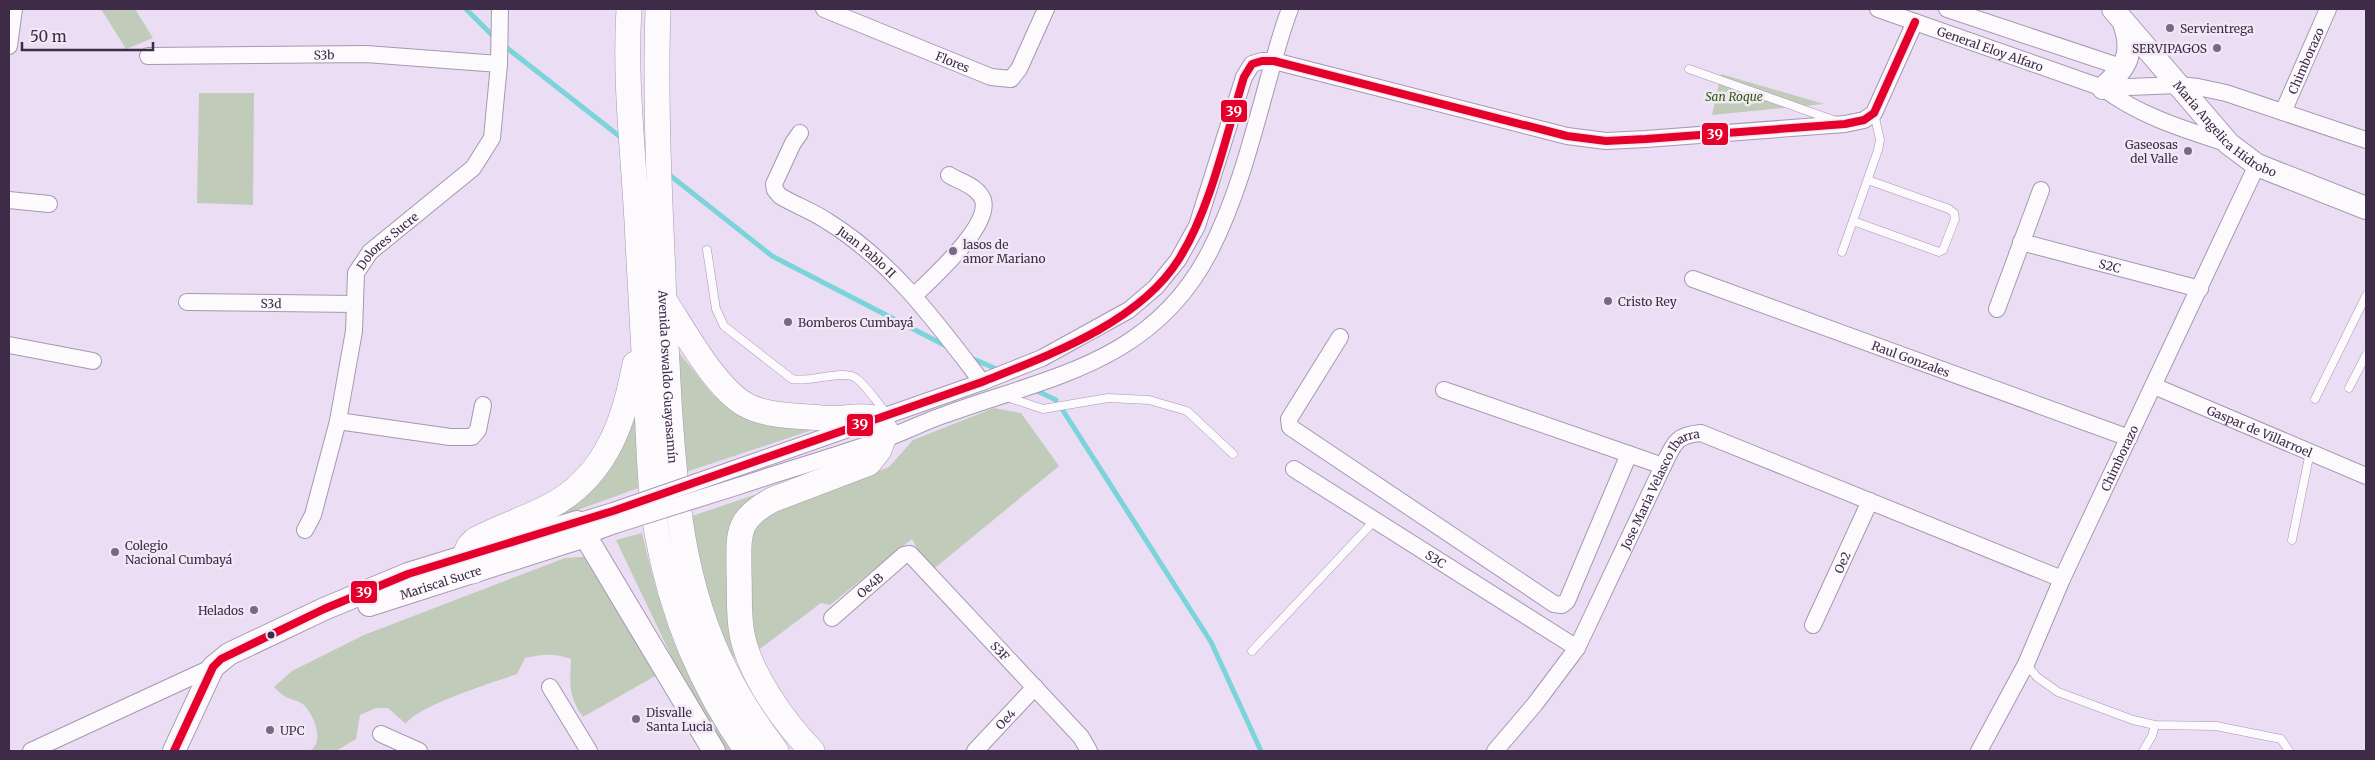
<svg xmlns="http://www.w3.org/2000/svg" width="2375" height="760" font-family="Merriweather,serif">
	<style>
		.green { fill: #c1cbba }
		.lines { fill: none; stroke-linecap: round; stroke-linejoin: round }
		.stream { stroke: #7bd4d9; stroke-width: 5 }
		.lane-casing { stroke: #a698af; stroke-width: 9 }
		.street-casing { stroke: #a698af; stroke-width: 18 }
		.secondary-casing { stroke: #a698af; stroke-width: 24 }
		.primary-casing { stroke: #a698af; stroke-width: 26 }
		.lane { stroke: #fcfafd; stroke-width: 8 }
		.street { stroke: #fcfafd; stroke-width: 16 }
		.secondary { stroke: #fcfafd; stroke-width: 22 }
		.primary { stroke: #fcfafd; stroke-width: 25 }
		.street-bridge-casing { stroke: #a698af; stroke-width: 18; stroke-linecap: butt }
		.street-bridge { stroke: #fcfafd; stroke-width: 16 }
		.bus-1-casing { stroke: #f1e8f6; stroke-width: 11 }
		.bus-1 { stroke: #e4002b; stroke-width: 8 }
		.poi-dot { fill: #7a6984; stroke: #f1e8f6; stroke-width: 2 }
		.bus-dot { fill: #3d2b47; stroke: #f1e8f6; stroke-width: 2 }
		.labels { text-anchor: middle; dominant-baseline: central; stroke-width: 5; stroke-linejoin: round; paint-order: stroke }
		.poi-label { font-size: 12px; fill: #3d2b47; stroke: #f1e8f6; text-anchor: start }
		.street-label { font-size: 12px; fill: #3d2b47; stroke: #f1e8f6 }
		.park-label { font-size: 12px; font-style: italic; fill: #315a08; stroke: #f1e8f6 }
		.line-badge { stroke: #f1e8f6; stroke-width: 2 }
		.badge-label { font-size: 14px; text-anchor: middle; font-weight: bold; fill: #fff }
	</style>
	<rect width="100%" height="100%" fill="#ebddf4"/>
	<g class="green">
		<polygon points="101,9 135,9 153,38 126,49"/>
		<polygon points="1721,74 1824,104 1712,115"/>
		<polygon points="199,93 254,93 253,205 197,203"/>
		<polygon points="677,350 713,395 737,413 815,429 686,472"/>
		<polygon points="635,396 638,488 537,525"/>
		<path d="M994 408 1021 413 1059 466 930 572 912 539 830 605 821 603 757 651C748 606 749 564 754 519L889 467 913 440Z"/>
		<polygon points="763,492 738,510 730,524 729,598 735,663 716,620 702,573 692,516"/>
		<path d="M642 533C652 574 662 616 679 655 694 689 715 721 736 751H727L677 668 616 540Z"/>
		<path d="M595 556 657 675 583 717C568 696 570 684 571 659 554 653 542 654 525 658L517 674C494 682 416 706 406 724L388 708H376L360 715 356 739 336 751H310C325 741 314 716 304 705 300 701 292 700 286 697 282 695 278 691 274 687L292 671 364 635 565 558Z"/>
	</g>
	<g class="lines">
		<g class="stream">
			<polyline points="466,9 495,38"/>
			<polyline points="502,44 623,139"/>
			<polyline points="667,173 772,256 948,347"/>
			<polyline points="971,358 999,370"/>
			<polyline points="1033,389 1056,400"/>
			<polyline points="1062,409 1211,642 1261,751"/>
		</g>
		<g class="lane-casing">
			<g id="lane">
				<polyline points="1689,69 1836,121"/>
				<polyline points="1853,221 1939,252 1943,250 1955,219 1954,213 1949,209 1868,180"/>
				<path d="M707 250 716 309 724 326 792 379C809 383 843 369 856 378 868 387 877 403 887 414"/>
				<polyline points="1842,252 1878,150 1880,140 1874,113"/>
				<polyline points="2349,388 2366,355"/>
				<polyline points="1007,397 1043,409 1108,398 1149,400 1187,411 1233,454"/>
				<polyline points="2315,399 2366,296"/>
				<polyline points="2292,540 2310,452"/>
				<polyline points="1252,651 1375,520"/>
				<polyline points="2026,664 2037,677 2058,692 2133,720 2155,725 2216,726 2281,739 2289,751"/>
				<polyline points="2143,751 2152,736 2155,725"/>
			</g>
		</g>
		<g class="street-casing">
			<g id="street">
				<path id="s1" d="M824 9 991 77 1011 79 1019 69 1046 9"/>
				<path id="s2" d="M1878 9 2103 88C2139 116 2186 130 2229 144"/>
				<polyline points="1947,9 2124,68"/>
				<polyline points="9,46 14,9"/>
				<path id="s3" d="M148 56 366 54 499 64"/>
				<polyline points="2103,88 2179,85 2198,87 2226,93 2366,140"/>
				<path id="s4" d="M2283 112 2328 9"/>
				<path id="s5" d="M800 133 793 143 774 184 775 190 780 196C795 205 812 211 827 221 892 261 936 322 982 382"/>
				<polyline points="9,200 49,204"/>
				<path id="s6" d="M2021 242 2200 289"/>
				<path id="s7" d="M1693 279 2129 438"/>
				<path d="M914 296C932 278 991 226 983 200 978 186 960 182 949 175"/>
				<path id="s8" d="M187 302 355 304"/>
				<polyline points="1997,309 2041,190"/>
				<polyline points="1340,337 1289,419 1290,427 1554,604 1562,605 1567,601 1629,454"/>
				<polyline points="9,345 93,361"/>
				<path id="s9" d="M2154 386 2366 476"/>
				<polyline points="1444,390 1663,466"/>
				<polyline points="338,421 450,437 472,437 478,430 483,405"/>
				<polyline points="734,469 982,382 1042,358 1129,310 1156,287 1178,260 1197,226 1244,77 1252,64 1262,61 1274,61 1567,136 1606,141 1646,139 1845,124 1864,120 1874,113 1915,22"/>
				<path id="s10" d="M1294 469 1577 648"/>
				<path d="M739 486C787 470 836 456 884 439 905 432 925 421 947 414 1052 376 1153 362 1210 251 1239 194 1254 131 1271 70 1277 49 1282 29 1290 9"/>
				<polyline points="577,522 613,511"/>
				<path id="s11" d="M305 530 313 515 338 421 354 331 356 273 370 252 473 168 492 138 499 64 500 9"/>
				<polyline points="585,536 615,525"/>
				<path id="s12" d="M832 618 904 555 910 554 1081 737 1089 751"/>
				<path id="s13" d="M1813 625 1870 501"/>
				<polyline points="550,687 589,751"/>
				<polyline points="381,734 419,751"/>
				<polyline points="31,751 213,667"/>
				<path id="s14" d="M975 751 1035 687"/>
				<path id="s15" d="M1495 751 1535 704 1577 648 1663 466C1674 444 1675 435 1701 433L2062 579"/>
				<path id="s16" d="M1979 751 2026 664 2062 579 2257 165"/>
			</g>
		</g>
		<g class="secondary-casing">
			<g id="secondary">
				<path id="s17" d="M2113 9 2229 144 2257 165 2366 208"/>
				<path d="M2103 88C2126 68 2135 54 2124 23"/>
				<path id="s18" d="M369 605 585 536"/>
				<polyline points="174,751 213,667 229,654 324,609 408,574 577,522 714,751"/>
			</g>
		</g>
		<g class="primary-casing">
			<g id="primary">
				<path d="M629 9C624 86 635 165 638 242 641 297 644 352 647 407 649 449 650 492 657 533 671 612 701 686 747 751"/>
				<path id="s19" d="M658 9C655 97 659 186 663 274 664 316 667 359 669 401 675 494 682 585 725 670 739 699 757 726 776 751"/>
				<path d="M664 300C684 330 715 388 746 405 765 416 800 416 822 418 841 421 859 413 878 419L886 431 879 450 869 463 772 500C735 520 739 534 739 573 740 593 738 614 742 634 750 675 784 722 812 751"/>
				<path d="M473 571 465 555 469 546 475 540C502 525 533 517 559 501 608 470 625 418 635 364"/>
			</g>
		</g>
		<use href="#lane" class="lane"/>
		<use href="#street" class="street"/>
		<use href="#secondary" class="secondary"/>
		<use href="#primary" class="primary"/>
		<g class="street-bridge-casing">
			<g id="street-bridge">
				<polyline points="613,511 734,469"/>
				<polyline points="615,525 739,486"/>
			</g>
		</g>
		<use href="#street-bridge" class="street-bridge"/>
		<g class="bus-1-casing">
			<path id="bus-1" d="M174 751 213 667 221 659 324 609 408 574 613 511 982 382C1049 355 1139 323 1179 259 1211 208 1226 135 1244 77L1252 64 1262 61H1274L1567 136 1606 141 1646 139 1845 124 1864 120 1874 113 1915 22"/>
		</g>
		<use href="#bus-1" class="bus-1"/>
	</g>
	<g class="poi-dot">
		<circle cx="2170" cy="28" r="5"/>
		<circle cx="2217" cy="48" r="5"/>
		<circle cx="2188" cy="151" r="5"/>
		<circle cx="953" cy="251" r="5"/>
		<circle cx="1608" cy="301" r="5"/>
		<circle cx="788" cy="322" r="5"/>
		<circle cx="115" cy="552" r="5"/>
		<circle cx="254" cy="610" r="5"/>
		<circle cx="636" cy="719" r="5"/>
		<circle cx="270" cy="730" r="5"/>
	</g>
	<circle class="bus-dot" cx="271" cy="635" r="4.5"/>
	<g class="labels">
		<g class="poi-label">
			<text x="2180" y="28">Servientrega</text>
			<text x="2207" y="48" text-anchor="end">SERVIPAGOS</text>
			<text x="2178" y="144" text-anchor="end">Gaseosas<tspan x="2178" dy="14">del Valle</tspan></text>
			<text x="963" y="244">lasos de<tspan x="963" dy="14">amor Mariano</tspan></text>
			<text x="1618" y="301">Cristo Rey</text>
			<text x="798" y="322">Bomberos Cumbayá</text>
			<text x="125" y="545">Colegio<tspan x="125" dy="14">Nacional Cumbayá</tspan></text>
			<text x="244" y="610" text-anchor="end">Helados</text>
			<text x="646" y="712">Disvalle<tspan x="646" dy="14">Santa Lucia</tspan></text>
			<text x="280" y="730">UPC</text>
		</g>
		<g class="street-label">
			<text stroke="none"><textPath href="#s2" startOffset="119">General Eloy Alfaro</textPath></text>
			<text stroke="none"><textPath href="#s3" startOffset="176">S3b</textPath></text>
			<text stroke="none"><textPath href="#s4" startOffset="56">Chimborazo</textPath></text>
			<text stroke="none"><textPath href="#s1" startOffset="139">Flores</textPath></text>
			<text stroke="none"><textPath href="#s17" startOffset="165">Maria Angelica Hidrobo</textPath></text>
			<text stroke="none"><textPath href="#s11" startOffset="309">Dolores Sucre</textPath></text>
			<text stroke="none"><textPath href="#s5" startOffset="175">Juan Pablo II</textPath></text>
			<text stroke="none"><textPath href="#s6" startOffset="92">S2C</textPath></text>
			<text stroke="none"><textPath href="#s8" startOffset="84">S3d</textPath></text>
			<text stroke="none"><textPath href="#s7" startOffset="232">Raul Gonzales</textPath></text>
			<text stroke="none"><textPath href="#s19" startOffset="368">Avenida Oswaldo Guayasamín</textPath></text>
			<text stroke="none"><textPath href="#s9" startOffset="115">Gaspar de Villarroel</textPath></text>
			<text stroke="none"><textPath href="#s16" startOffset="325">Chimborazo</textPath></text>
			<text stroke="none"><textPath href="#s15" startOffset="314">Jose Maria Velasco Ibarra</textPath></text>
			<text stroke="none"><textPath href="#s10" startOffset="168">S3C</textPath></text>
			<text stroke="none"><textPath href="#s13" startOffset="69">Oe2</textPath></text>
			<text stroke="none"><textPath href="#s18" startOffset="75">Mariscal Sucre</textPath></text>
			<text stroke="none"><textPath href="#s12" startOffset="50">Oe4B</textPath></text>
			<text stroke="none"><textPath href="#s12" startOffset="234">S3F</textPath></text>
			<text stroke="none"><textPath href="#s14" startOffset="44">Oe4</textPath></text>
		</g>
		<g class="park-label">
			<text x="1734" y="96">San Roque</text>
		</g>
	</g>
	<g class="line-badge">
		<rect x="1220" y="99" width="28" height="24" rx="5" fill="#e4002b"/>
		<rect x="1701" y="122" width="28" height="24" rx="5" fill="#e4002b"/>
		<rect x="846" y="413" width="28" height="24" rx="5" fill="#e4002b"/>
		<rect x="350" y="580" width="28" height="24" rx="5" fill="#e4002b"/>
	</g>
	<g class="badge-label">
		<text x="1234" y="116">39</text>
		<text x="1715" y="139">39</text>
		<text x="860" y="429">39</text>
		<text x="364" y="597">39</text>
	</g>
	<rect width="2375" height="760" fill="none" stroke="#3d2b47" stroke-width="20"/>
	<path d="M22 42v8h131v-8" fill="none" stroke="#3d2b47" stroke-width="2.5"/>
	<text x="30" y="42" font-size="15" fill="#3d2b47" stroke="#f1e8f6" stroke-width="4" paint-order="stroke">50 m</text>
</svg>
